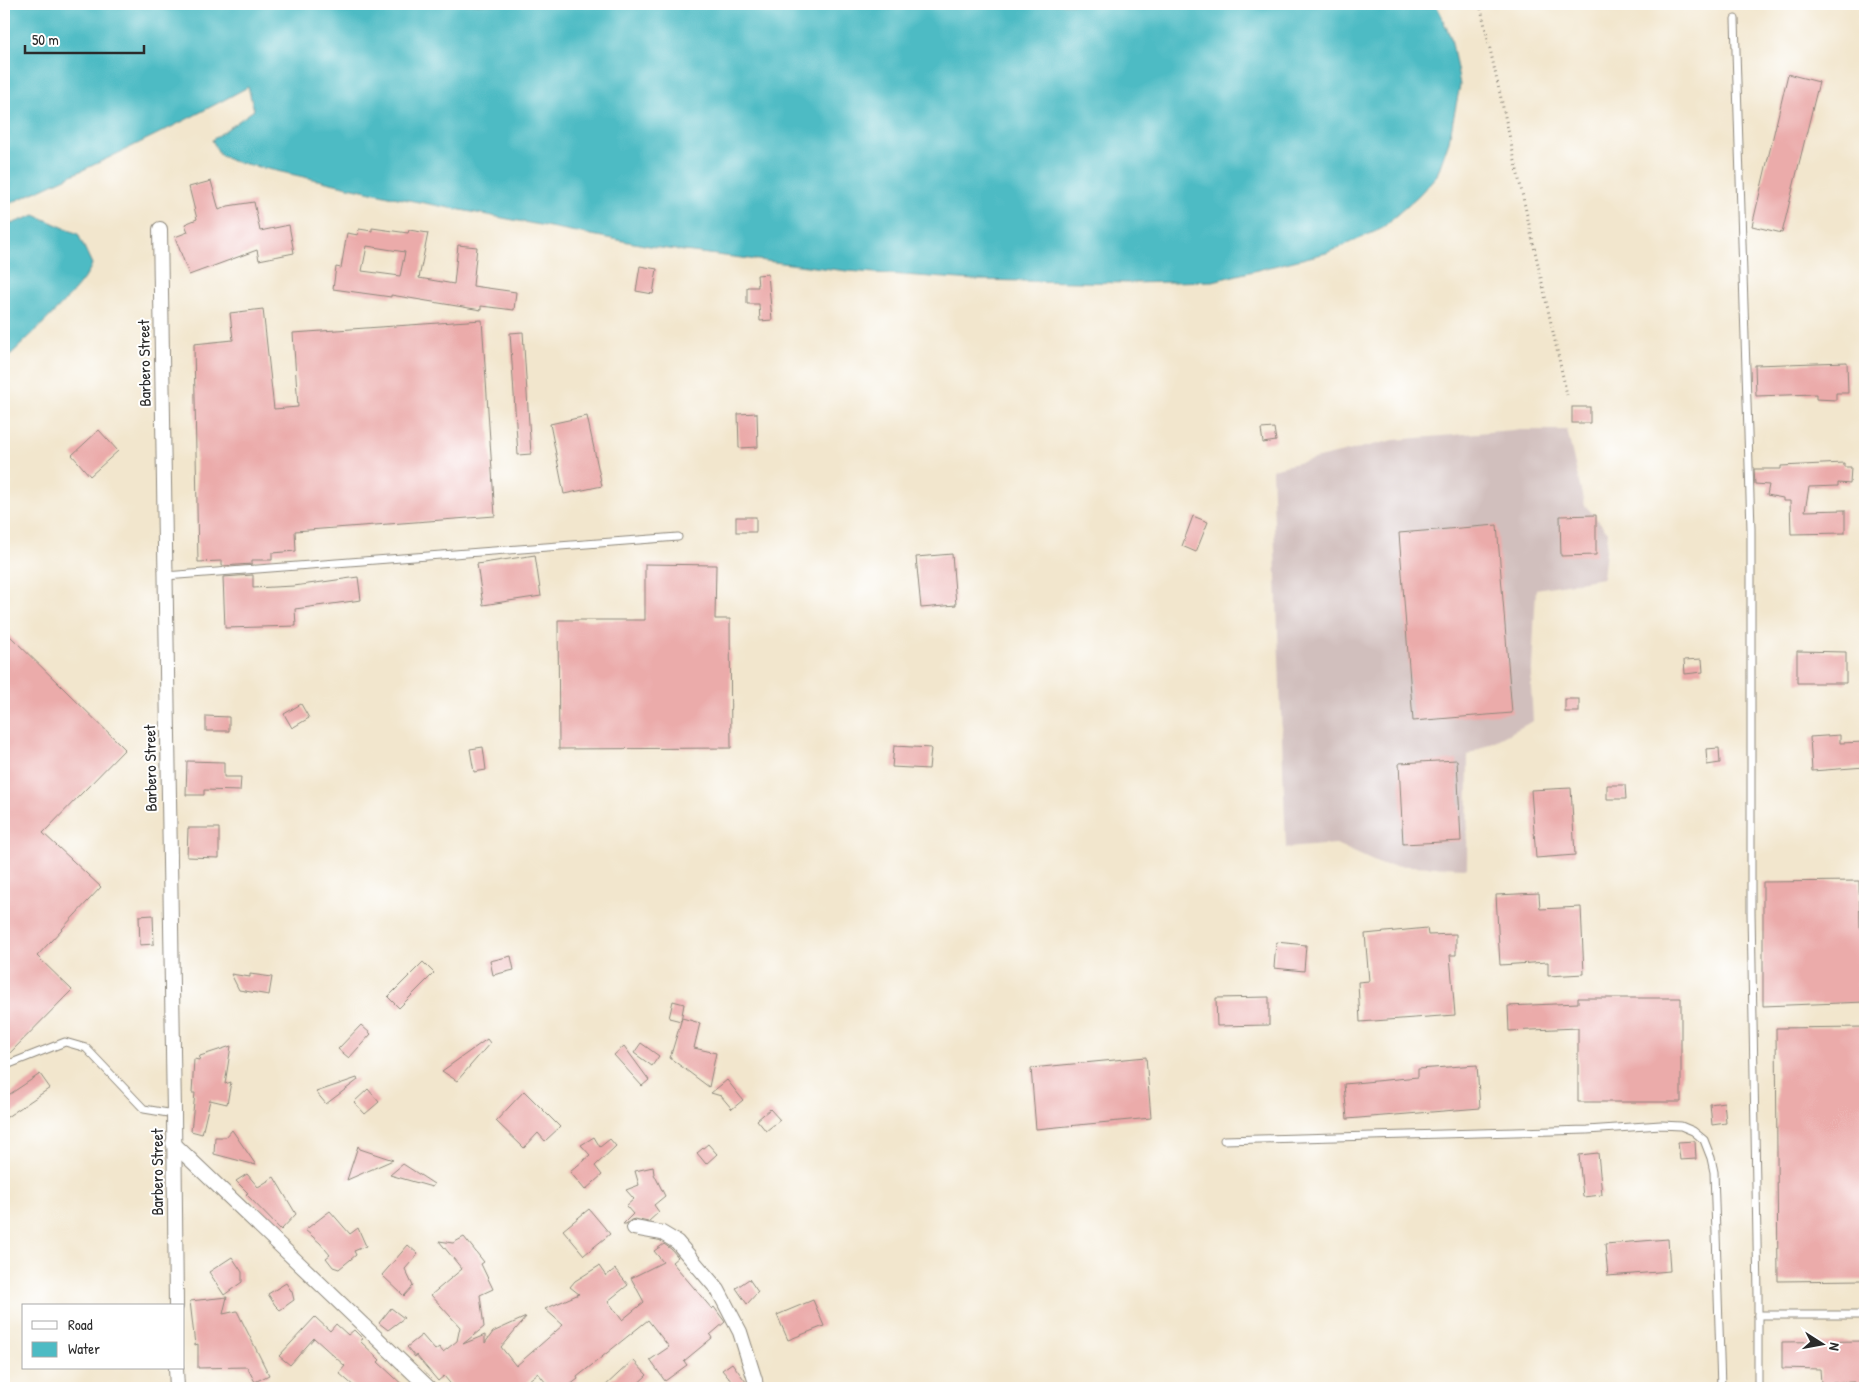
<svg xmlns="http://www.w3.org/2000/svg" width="1869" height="1392" font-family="'Patrick Hand',sans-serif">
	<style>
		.industrial { fill: #d1bfbd }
		.water { fill: #4dbbc4; stroke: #3c7378 }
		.building { fill: #ebabaa; fill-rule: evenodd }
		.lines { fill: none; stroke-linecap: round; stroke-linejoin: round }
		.lane-casing { stroke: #8e887c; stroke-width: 9 }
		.street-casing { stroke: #8e887c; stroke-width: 16 }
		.path { stroke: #8e887c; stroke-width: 3; stroke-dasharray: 1 4; stroke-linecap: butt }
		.lane { stroke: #fff; stroke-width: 7 }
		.street { stroke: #fff; stroke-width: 14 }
		.labels { text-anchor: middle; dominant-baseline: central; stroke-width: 4; stroke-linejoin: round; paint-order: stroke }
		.street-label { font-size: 16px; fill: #2b2b2b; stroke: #fff }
	</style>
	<rect width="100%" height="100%" fill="#fff"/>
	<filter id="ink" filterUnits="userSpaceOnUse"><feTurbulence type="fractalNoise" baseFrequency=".02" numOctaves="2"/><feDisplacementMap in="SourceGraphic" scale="10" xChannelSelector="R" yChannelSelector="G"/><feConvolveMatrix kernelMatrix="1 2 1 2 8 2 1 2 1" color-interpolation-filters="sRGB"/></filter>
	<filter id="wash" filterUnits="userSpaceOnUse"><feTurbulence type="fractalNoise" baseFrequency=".0096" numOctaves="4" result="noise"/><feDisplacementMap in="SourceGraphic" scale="20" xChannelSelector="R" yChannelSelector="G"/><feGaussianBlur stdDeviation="1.12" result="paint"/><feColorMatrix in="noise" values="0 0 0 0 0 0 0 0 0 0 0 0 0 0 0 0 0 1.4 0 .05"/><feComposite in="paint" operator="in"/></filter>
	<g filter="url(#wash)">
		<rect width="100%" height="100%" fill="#f2e6cd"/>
		<polygon class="industrial" points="1513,430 1567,430 1584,504 1608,532 1603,578 1536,589 1531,687 1533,721 1468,755 1467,868 1382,865 1336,844 1286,848 1272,469 1394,440"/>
		<g class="water">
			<path d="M4 4H1436L1451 38 1460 85 1449 141 1437 175 1419 195 1381 229 1326 253 1213 281 1131 283 974 280 847 271 660 248 398 198 232 161 220 155 212 140 254 110 248 87C169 130 87 169 4 206Z"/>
			<path d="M4 209 11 224 35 215 78 234 92 264C86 286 23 342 4 361Z"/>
		</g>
		<g id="blocks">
			<g class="building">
				<polygon points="1788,74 1819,82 1782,233 1752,226"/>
				<polygon points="211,181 219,210 228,206 254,202 260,231 289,225 294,253 259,260 257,250 189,275 175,237 188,232 185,224 197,219 189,187"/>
				<path d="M372 228 408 233 409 230 428 233 419 278 454 284 458 245 477 247 473 286 516 292 514 310 481 306V310L391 295V297L333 289 336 267 341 268 347 233 358 235 359 229 372 231ZM367 246 405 252 400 276 362 271Z"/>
				<polygon points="640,266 657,269 653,294 636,291"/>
				<polygon points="768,274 772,320 760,321 759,304 747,304 747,287 758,287 757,275"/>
				<polygon points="263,309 274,409 298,407 293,333 482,320 495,516 295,531 296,551 272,553 272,560 252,560 252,564 222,566 222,561 198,562 194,344 233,340 230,313"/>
				<polygon points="523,332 531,454 518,455 510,333"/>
				<polygon points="1847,362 1848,393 1836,393 1836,400 1816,399 1816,394 1756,396 1755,365"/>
				<rect x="1572" y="407" width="18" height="16"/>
				<polygon points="757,413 758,447 739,448 738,414"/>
				<polygon points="587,416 602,486 564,494 550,424"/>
				<polygon points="1274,428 1276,441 1263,443 1261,429"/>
				<polygon points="99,430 118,451 90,476 72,455"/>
				<polygon points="1844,463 1844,467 1851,467 1850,484 1838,483 1838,486 1809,487 1805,511 1845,510 1845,533 1791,534 1790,501 1783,501 1783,498 1767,495 1769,485 1755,484 1754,469 1781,469 1781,466"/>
				<polygon points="1596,515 1596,555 1561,556 1560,516"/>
				<polygon points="1193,516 1208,522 1196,552 1182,546"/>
				<rect x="736" y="517" width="20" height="15"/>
				<polygon points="1497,525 1512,713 1413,721 1399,533"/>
				<polygon points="952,554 956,605 921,608 916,557"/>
				<polygon points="535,555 541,596 483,605 477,564"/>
				<polygon points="645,564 716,565 715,619 730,619 731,748 559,749 558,620 645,620"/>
				<polygon points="253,575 253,588 294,586 358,577 361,600 295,609 296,626 225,628 223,577"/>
				<polygon points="4,630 125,749 43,833 101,887 37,956 72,990 4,1059"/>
				<polygon points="1797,651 1846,652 1846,683 1797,683"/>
				<polygon points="1702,659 1703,672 1685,674 1684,660"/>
				<rect x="1565" y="699" width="14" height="13"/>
				<polygon points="301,704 309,718 292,728 284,714"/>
				<polygon points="206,716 229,717 229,731 206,731"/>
				<polygon points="1840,735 1840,743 1865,742 1865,767 1812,771 1810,737"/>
				<polygon points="894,746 931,748 929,769 892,767"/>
				<polygon points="483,747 486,770 474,772 470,749"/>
				<polygon points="1719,748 1720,763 1707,765 1706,749"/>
				<polygon points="1457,760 1461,841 1403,844 1399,763"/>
				<polygon points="187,761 224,762 224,777 241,777 240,791 204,790 204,795 186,795"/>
				<polygon points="1607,785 1625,785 1626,799 1607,799"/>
				<polygon points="1571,788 1575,855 1536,858 1531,790"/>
				<polygon points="188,828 219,828 219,858 187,857"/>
				<polygon points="1859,881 1860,928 1865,928 1865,1002 1763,1006 1763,882"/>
				<polygon points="1539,893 1540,909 1581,907 1584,974 1548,976 1548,962 1500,965 1496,895"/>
				<polygon points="153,915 154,944 140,945 139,916"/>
				<polygon points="1427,928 1428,935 1456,934 1456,955 1450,955 1455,1015 1360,1022 1358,982 1369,981 1365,934"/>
				<polygon points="1276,942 1306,945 1304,971 1274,968"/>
				<polygon points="511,956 514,970 493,975 490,961"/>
				<polygon points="423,962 434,973 399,1008 388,997"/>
				<polygon points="231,974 250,977 250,974 272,977 269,995 239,990"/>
				<polygon points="1269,997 1269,1025 1217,1026 1216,998"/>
				<polygon points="1578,998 1681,998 1681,1102 1578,1102 1578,1028 1509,1031 1508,1006 1578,1003"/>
				<polygon points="673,1001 684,1004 681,1021 669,1018"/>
				<polygon points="682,1018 700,1023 694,1048 716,1053 709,1087 670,1058"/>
				<polygon points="361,1025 371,1034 349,1058 338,1049"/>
				<polygon points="1865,1027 1865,1280 1778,1281 1776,1028"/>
				<polygon points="487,1039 490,1043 457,1081 442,1071"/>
				<polygon points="641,1043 659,1056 652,1066 634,1053"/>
				<polygon points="231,1046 225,1084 231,1082 227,1104 210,1100 202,1134 191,1131 195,1093 192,1093 194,1059 199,1060 200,1056"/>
				<polygon points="624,1046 649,1080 642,1086 614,1055"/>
				<polygon points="1146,1057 1151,1118 1036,1129 1031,1068"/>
				<polygon points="1477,1065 1480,1108 1347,1119 1344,1084 1418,1077 1418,1069"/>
				<polygon points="40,1074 50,1088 4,1119 4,1098"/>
				<polygon points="357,1078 358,1080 326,1104 316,1092"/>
				<polygon points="727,1080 743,1100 732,1109 721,1096 711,1093"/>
				<polygon points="368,1089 379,1102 365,1114 354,1102"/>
				<polygon points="524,1091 560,1127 545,1141 538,1133 524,1148 496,1121"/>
				<polygon points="1724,1102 1726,1123 1712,1125 1710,1104"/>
				<polygon points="770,1109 780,1120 766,1131 757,1120"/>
				<polygon points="232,1130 256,1165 214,1154 215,1137 226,1137"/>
				<polygon points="594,1137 600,1147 610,1139 616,1146 595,1166 602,1175 585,1190 570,1172 590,1155 581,1145"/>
				<polygon points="1695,1141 1696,1159 1680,1160 1678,1142"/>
				<polygon points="708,1144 717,1154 706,1164 697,1153"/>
				<polygon points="358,1146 360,1149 393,1160 347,1180"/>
				<polygon points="1598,1153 1602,1195 1583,1197 1579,1155"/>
				<polygon points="403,1164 434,1184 432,1187 390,1175"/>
				<polygon points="653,1167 654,1174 665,1196 654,1205 659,1212 648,1222 635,1219 631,1220 626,1224 623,1224 633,1214 626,1206 634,1199 626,1190 639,1185 635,1171"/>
				<polygon points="247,1174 258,1187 274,1177 296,1214 281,1230 246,1194 248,1193 236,1181"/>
				<polygon points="589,1209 610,1234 584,1255 563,1230"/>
				<polygon points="330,1211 350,1234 358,1228 366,1246 354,1251 356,1255 339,1269 333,1267 326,1258 330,1255 320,1243 305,1230"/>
				<polygon points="464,1237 484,1262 481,1264 493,1289 480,1295 484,1327 463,1344 485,1335 485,1343 493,1332 526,1317 501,1347 516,1366 563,1325 545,1309 579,1294 570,1287 575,1281 599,1266 606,1276 615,1269 628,1285 608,1301 622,1320 644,1302 631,1278 663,1262 654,1251 664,1244 671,1249 678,1257 672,1262 712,1309 714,1307 725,1322 710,1335 712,1338 684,1361 687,1365 665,1381 650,1360 669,1347 648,1320 577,1377 578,1379 566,1388 550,1388 538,1373 519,1388 454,1388 444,1376 438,1381 416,1355 415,1357 407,1347 422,1335 435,1350 439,1347 443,1352 457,1341 460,1327 431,1295 462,1269 439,1241 453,1243"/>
				<polygon points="1668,1239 1670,1271 1608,1276 1605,1244"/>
				<polygon points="408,1245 418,1254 405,1269 413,1286 404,1296 382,1275"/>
				<polygon points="232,1257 242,1272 242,1282 224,1295 209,1272"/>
				<polygon points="749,1279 758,1292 747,1304 736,1288"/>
				<polygon points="286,1283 292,1292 294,1300 280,1310 275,1305 268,1294"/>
				<polygon points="227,1297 223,1314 237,1311 269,1375 255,1382 247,1367 198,1368 198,1344 195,1345 190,1301"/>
				<polygon points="813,1300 824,1326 788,1340 777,1315"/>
				<polygon points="391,1308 404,1318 388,1330 379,1323"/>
				<polygon points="315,1317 330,1331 336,1324 348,1335 354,1330 363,1339 360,1341 380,1360 378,1362 406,1388 356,1388 339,1373 345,1366 314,1338 290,1365 279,1356"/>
				<polygon points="1865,1341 1865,1388 1854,1388 1854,1382 1821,1383 1820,1369 1782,1368 1782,1342"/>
				<polygon points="633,1360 647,1375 633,1388 603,1388"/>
				<polygon points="732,1363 746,1382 739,1388 737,1388 722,1370"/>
			</g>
		</g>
	</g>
	<g filter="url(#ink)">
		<use href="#blocks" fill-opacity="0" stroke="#8e887c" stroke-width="1"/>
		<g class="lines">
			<g class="lane-casing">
				<g id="lane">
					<polyline points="1735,19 1751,529 1751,912 1758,1295 1758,1388"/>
					<polyline points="165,576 678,537"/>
					<polyline points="4,1066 65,1042 86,1048 144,1109 174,1114"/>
					<polyline points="1224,1140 1587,1130 1661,1125 1681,1126 1693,1131 1704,1140 1711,1158 1714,1172 1721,1388"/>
					<polyline points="1758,1315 1865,1315"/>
				</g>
			</g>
			<g class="street-casing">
				<g id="street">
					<polyline points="160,229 174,1114 176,1306"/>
					<polyline points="173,1143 429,1388"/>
					<polyline points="634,1228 662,1233 677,1242 718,1290 740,1332 755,1380 756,1388"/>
					<polyline points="176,1368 177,1388"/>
				</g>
			</g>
			<polyline class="path" points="1480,4 1567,395"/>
			<use href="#lane" class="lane"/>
			<use href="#street" class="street"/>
		</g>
	</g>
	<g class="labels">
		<g class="street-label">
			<text transform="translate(144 363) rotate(-91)">Barbero Street</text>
			<text transform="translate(150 768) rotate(-91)">Barbero Street</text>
			<text transform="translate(157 1172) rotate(-90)">Barbero Street</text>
		</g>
	</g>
	<rect width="1869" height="1392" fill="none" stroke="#fff" stroke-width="20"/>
	<rect x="22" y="1304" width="162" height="65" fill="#ffffff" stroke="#aaaaaa"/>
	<rect x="32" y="1321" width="25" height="8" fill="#ffffff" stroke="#aaaaaa"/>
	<text x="68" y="1330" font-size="15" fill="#2b2b2b">Road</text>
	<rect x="32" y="1342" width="25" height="15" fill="#4dbbc4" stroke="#aaaaaa"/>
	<text x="68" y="1354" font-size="15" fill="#2b2b2b">Water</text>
	<g transform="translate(1822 1344) rotate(101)" stroke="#ffffff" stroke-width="4" paint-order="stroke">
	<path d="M0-4L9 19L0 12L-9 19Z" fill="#2b2b2b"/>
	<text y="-8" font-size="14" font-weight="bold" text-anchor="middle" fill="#2b2b2b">N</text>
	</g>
	<path d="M25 45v8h119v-8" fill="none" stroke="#2b2b2b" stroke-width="2.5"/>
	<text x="32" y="45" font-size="15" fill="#2b2b2b" stroke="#ffffff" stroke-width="4" paint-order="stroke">50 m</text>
</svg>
